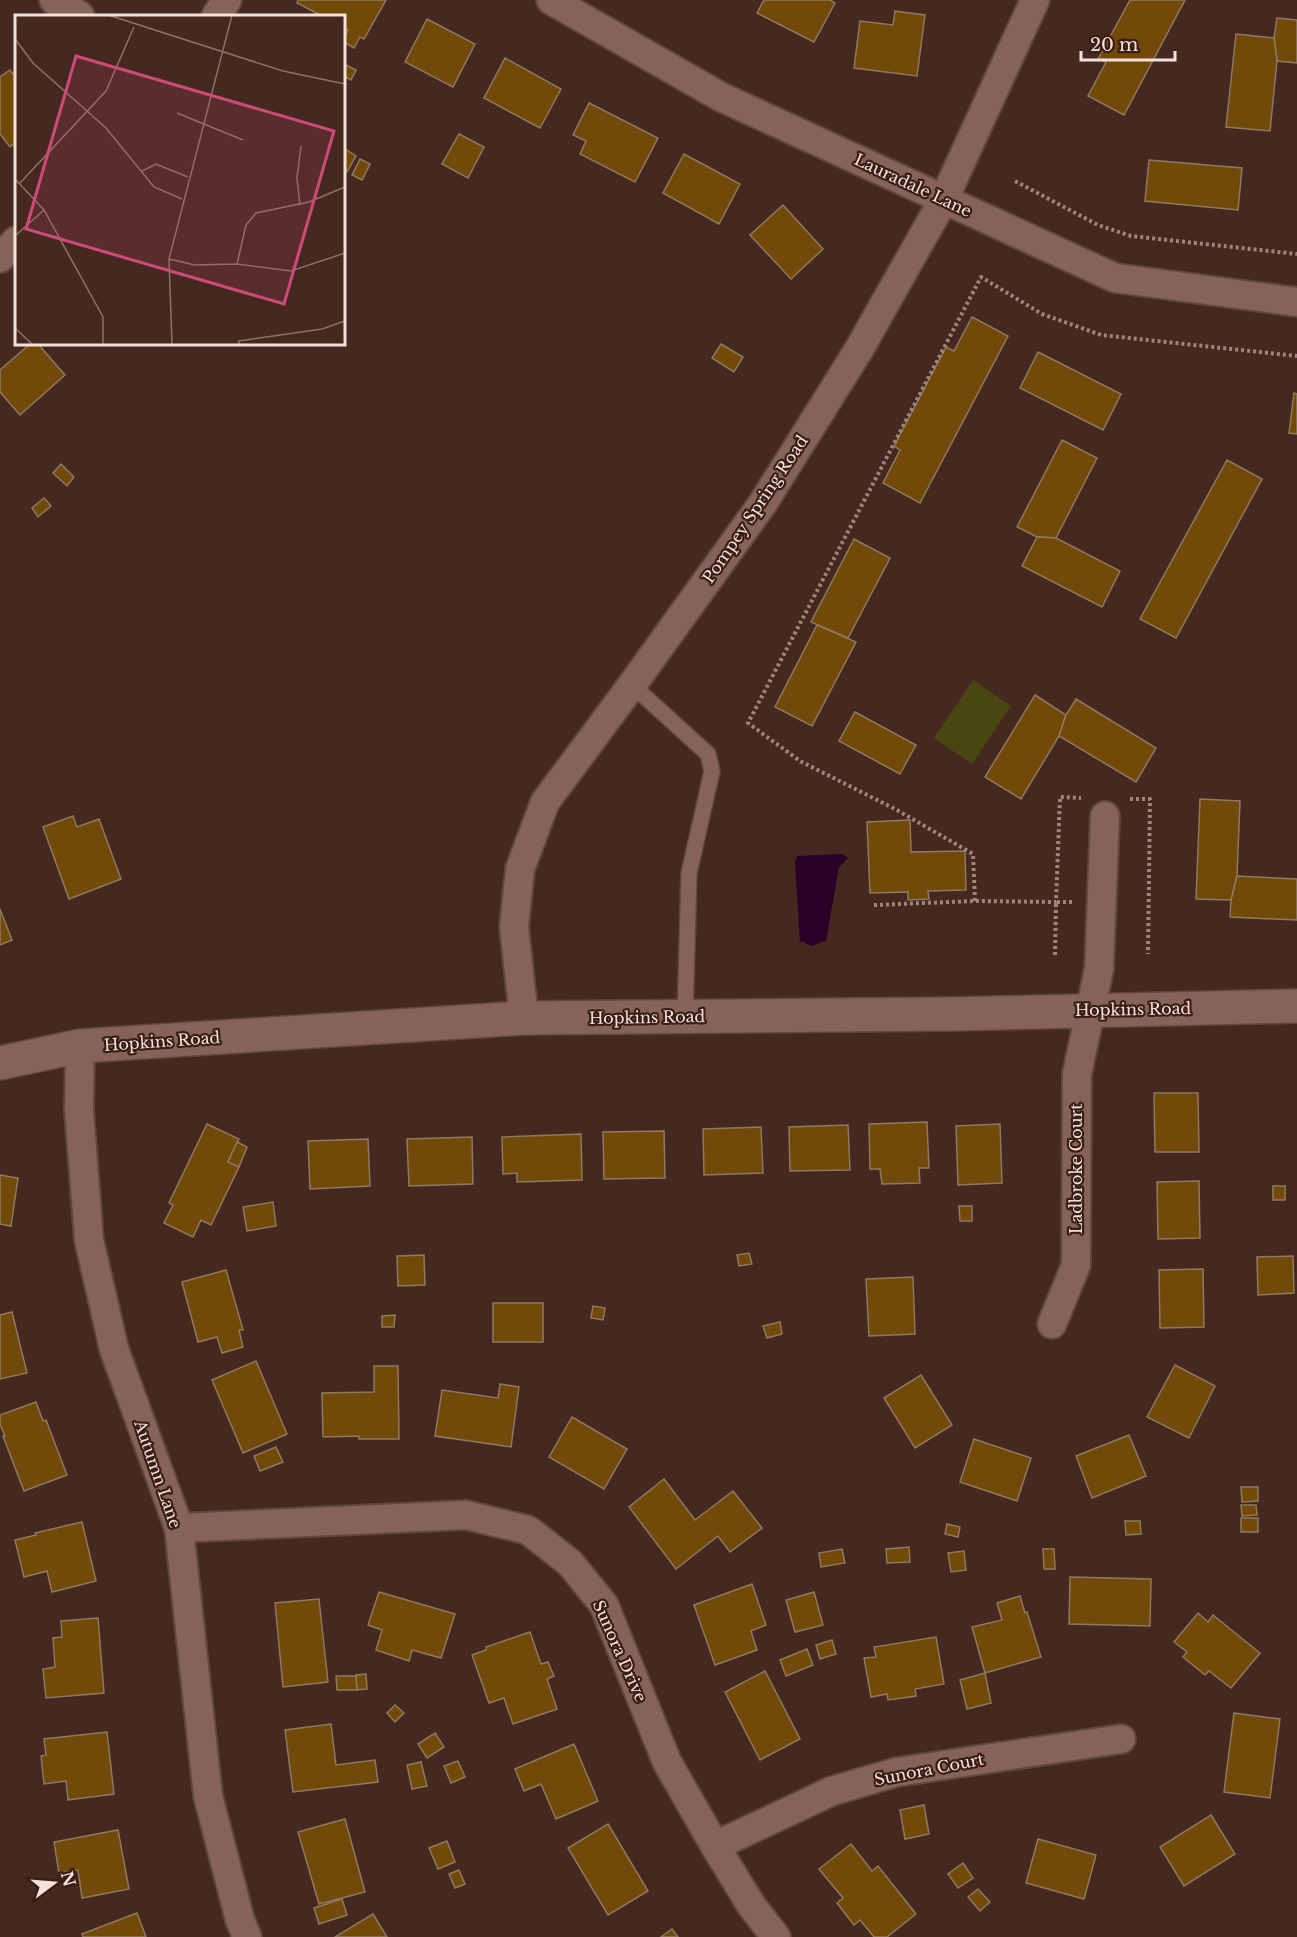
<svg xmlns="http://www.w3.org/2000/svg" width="1297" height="1937" font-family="'Libre Baskerville',serif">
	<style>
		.green { fill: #4a4612 }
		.water { fill: #2a0027 }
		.building { fill: #714909; stroke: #8f7a5f; stroke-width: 1.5 }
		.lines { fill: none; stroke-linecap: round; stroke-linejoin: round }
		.service-casing { stroke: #5f463f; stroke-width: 18 }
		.minor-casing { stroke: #5f463f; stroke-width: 32 }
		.secondary-casing { stroke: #5f463f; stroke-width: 36 }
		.path { stroke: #9e867e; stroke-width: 4; stroke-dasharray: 3 3; stroke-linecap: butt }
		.service { stroke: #856359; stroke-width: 15 }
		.minor { stroke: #856359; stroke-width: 28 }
		.secondary { stroke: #856359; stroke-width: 33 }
		.labels { text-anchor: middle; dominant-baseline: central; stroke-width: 4.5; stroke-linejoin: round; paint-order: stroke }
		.street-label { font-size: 16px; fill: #f4e1da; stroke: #3a1e15 }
		.inset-road { fill: none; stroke: #8b726a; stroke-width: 1.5 }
		.view { fill: #ce4a7b; fill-opacity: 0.15; stroke: #ce4a7b; stroke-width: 3 }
		.inset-edge { fill: none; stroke: #f4e1da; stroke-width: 3 }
	</style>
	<rect width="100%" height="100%" fill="#45281f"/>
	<polygon class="green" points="973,680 1011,706 972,764 934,738"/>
	<path class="water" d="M842 854 848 858 839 867 826 941C817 942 812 950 804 942H800L795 863 797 856Z"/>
	<g class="building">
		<polygon points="298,0 386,0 364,39 360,37 354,48 344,42 344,38 348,30 344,28 344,16 322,16 297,3"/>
		<polygon points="764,0 830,0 835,3 814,42 757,13"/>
		<polygon points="1130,0 1185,0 1124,115 1088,96 1106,62 1098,59"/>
		<polygon points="895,11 925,15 917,76 854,68 860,21 893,25"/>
		<polygon points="1277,18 1297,20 1297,63 1277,61 1274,38"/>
		<polygon points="427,19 475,44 453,87 405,62"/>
		<polygon points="1236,34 1274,38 1277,61 1270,131 1226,127"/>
		<polygon points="505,58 561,89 540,128 484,98"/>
		<polygon points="346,65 356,70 351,80 344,76"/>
		<polygon points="10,70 16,78 16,142 10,147 0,134 0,77"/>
		<polygon points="589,103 658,138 635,182 580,154 586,141 573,135"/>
		<polygon points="459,134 484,147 468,178 442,164"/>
		<polygon points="344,148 356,156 347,172 344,170"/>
		<polygon points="684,154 740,184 719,224 663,193"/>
		<polygon points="360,159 370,164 362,180 352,175"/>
		<polygon points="1149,160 1242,168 1238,210 1145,201"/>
		<polygon points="783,205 823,249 791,279 750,235"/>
		<polygon points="972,317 1008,336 920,503 883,483 900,450 894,446 946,347 954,351"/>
		<polygon points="30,344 38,344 65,375 20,415 0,392 0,370"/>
		<polygon points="721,344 743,357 734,372 712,358"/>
		<polygon points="1038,352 1121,394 1103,430 1020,388"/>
		<polygon points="1294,393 1297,394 1297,434 1289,433"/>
		<polygon points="1062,440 1097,458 1056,538 1037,537 1017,527"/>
		<polygon points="1227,460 1262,479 1176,638 1140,619"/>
		<polygon points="61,464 74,477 67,486 53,473"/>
		<polygon points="44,498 51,506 38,517 32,508"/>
		<polygon points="1037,537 1056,538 1120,571 1102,607 1022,566"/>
		<polygon points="854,539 890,558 848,638 811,622"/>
		<polygon points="817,625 856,642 812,726 775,707"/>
		<polygon points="1035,695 1066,715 1059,736 1021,799 985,777"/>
		<polygon points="1076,699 1156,748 1136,782 1059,736 1066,715"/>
		<polygon points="855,712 916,745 900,774 839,741"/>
		<polygon points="1200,799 1240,801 1237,876 1231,900 1196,899"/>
		<polygon points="73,816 77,827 99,819 121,879 69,899 43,827"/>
		<polygon points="910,820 911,852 965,851 966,890 928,891 929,899 908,900 908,892 870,893 867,822"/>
		<polygon points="1237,876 1297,879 1297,920 1230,917 1231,900"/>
		<polygon points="0,909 12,940 0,945"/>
		<polygon points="1154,1093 1198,1093 1199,1152 1155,1152"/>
		<polygon points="927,1122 929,1168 919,1168 920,1183 882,1184 880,1169 870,1169 869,1124"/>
		<polygon points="207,1124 239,1139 228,1162 239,1167 211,1225 201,1220 193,1237 164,1223 173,1205 169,1203"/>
		<polygon points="1000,1124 1002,1183 958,1185 956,1126"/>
		<polygon points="848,1125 850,1170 790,1171 789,1127"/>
		<polygon points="761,1127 763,1173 704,1175 703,1129"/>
		<polygon points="664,1131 665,1178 604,1179 603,1132"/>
		<polygon points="581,1134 582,1180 517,1182 517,1173 503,1174 502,1137"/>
		<polygon points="472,1137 473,1184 409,1186 407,1139"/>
		<polygon points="368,1139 370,1186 310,1189 308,1141"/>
		<polygon points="237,1142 247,1147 239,1167 228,1162"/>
		<polygon points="0,1175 18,1178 11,1226 0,1224"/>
		<polygon points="1199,1181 1200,1238 1158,1239 1157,1182"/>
		<rect x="1273" y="1186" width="12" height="14"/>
		<polygon points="273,1202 276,1226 247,1231 243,1207"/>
		<polygon points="959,1206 972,1206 972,1221 960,1221"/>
		<polygon points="749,1253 752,1264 739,1266 737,1255"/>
		<polygon points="424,1255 425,1285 398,1286 397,1256"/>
		<polygon points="1293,1256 1294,1293 1258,1295 1257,1257"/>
		<polygon points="1203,1269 1204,1327 1160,1328 1159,1270"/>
		<polygon points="226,1270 243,1330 239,1330 243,1347 222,1353 217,1337 198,1342 182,1282"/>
		<polygon points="913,1277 915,1334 869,1336 866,1279"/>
		<rect x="493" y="1303" width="50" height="39"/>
		<polygon points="593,1306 605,1308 603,1320 591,1318"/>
		<polygon points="12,1312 27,1373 0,1379 0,1315"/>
		<polygon points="395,1315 394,1327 382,1327 382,1316"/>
		<polygon points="780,1322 782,1334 767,1338 763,1326"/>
		<polygon points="256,1361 287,1434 243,1453 212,1380"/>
		<polygon points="1175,1365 1215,1386 1189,1438 1147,1417"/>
		<polygon points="374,1366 398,1366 399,1439 359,1439 359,1436 323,1437 322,1393 374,1392"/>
		<polygon points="921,1375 952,1425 915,1448 884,1398"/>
		<polygon points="500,1384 519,1387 511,1447 435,1436 442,1390 498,1398"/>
		<polygon points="36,1402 43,1421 46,1420 67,1475 24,1491 3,1436 5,1436 0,1424 0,1415"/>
		<polygon points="572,1417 627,1449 604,1489 549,1457"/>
		<polygon points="1129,1435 1146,1476 1092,1498 1076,1456"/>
		<polygon points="974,1439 1031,1458 1017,1501 960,1482"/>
		<polygon points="276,1447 283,1462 260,1471 254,1456"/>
		<polygon points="664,1479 695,1520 733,1491 762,1528 730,1552 718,1536 676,1569 629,1507"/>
		<polygon points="1241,1487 1258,1487 1258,1501 1242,1502"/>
		<polygon points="1241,1505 1256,1505 1257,1515 1242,1516"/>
		<rect x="1241" y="1518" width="17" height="14"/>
		<polygon points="1125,1521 1140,1521 1141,1534 1126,1535"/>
		<polygon points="82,1522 96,1581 52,1592 47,1571 24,1577 15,1540 36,1535 35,1533"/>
		<polygon points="947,1524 960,1527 958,1537 945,1534"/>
		<polygon points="909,1547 910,1562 887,1563 886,1549"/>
		<polygon points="842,1549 845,1563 821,1567 819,1553"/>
		<polygon points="1043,1549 1054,1549 1055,1569 1044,1569"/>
		<polygon points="964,1551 966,1570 951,1572 948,1553"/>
		<polygon points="1070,1577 1151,1579 1150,1626 1069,1624"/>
		<polygon points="752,1584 766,1625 751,1631 757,1650 715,1665 694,1605"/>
		<polygon points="379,1592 455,1614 441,1658 412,1650 409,1661 376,1650 382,1630 368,1625"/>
		<polygon points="814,1592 823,1625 795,1632 786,1600"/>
		<polygon points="1020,1596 1025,1613 1027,1612 1041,1657 985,1673 972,1627 1002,1620 997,1603"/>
		<polygon points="319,1599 328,1682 283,1687 275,1603"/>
		<polygon points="1198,1613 1208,1622 1213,1615 1260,1653 1231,1688 1209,1671 1205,1675 1183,1657 1187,1652 1174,1642"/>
		<polygon points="98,1618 104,1693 46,1698 43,1669 55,1667 53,1638 62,1637 61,1621"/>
		<polygon points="530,1632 541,1664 548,1662 554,1676 547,1679 557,1709 513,1724 504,1698 489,1703 472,1655 486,1650 486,1647"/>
		<polygon points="936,1637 944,1684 915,1689 916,1696 888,1700 887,1694 871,1697 864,1658 876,1657 874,1647"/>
		<polygon points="832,1640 836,1654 820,1659 816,1645"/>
		<polygon points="807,1649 813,1665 786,1676 780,1660"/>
		<polygon points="765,1671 800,1739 760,1760 725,1692"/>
		<polygon points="985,1673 991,1703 967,1709 960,1680"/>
		<polygon points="366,1674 367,1689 357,1690 356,1675"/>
		<polygon points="336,1676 356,1676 357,1690 337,1690"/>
		<polygon points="395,1705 404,1713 395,1722 387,1713"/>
		<polygon points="1234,1713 1280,1719 1270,1798 1224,1792"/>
		<polygon points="331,1724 336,1765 375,1760 378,1782 293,1792 285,1730"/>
		<polygon points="107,1732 114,1794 68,1800 66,1781 44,1784 41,1756 46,1755 44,1739"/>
		<polygon points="435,1733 444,1747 427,1758 418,1744"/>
		<polygon points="574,1744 598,1801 556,1819 541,1784 524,1791 515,1769"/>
		<polygon points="458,1761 465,1777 451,1783 444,1766"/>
		<polygon points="421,1762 427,1786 412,1789 407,1765"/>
		<polygon points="924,1805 929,1834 905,1839 900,1810"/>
		<polygon points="1211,1815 1235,1854 1184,1886 1160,1847"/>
		<polygon points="345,1819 365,1892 319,1904 298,1832"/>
		<polygon points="608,1824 648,1891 608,1915 568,1848"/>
		<polygon points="118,1830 129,1889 82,1898 78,1870 59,1873 54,1842"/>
		<polygon points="1038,1839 1096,1855 1084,1899 1026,1883"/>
		<polygon points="447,1841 455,1862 438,1869 429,1848"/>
		<polygon points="851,1844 872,1871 878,1866 916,1914 887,1937 874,1937 860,1920 854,1925 837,1903 843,1898 819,1869"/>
		<polygon points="963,1863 973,1878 958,1888 948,1874"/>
		<polygon points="459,1870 465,1884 455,1888 449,1874"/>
		<polygon points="978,1889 990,1902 980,1911 968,1897"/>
		<polygon points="342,1899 347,1915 319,1924 314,1908"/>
		<polygon points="137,1913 146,1937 83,1937 82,1934"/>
		<polygon points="373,1914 387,1937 335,1937"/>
		<polygon points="672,1929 678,1937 661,1937"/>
	</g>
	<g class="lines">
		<g class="service-casing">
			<polyline id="service" points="632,685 708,754 712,771 689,873 685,1016"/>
		</g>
		<g class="minor-casing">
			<g id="minor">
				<polyline points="54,0 80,16"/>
				<polyline points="551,0 721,97 1115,278 1297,302"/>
				<polyline points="216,16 227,0"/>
				<polyline points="0,258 16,241"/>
				<polyline points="524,1018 514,927 520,869 545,802 632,685 763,503 858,351 944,199 1035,0"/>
				<polyline points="80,1046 79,1110 89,1240 114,1349 179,1528 208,1796 240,1920 247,1937"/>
				<polyline points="1052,1324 1076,1265 1077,1074 1099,969 1105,816"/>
				<polyline points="179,1528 466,1515 528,1530 570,1563 604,1605 667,1762 715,1846 751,1905 776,1937"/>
				<polyline points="715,1846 832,1791 897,1772 1121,1739"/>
			</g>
		</g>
		<g class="secondary-casing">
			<polyline id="secondary" points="0,1063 80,1046 524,1018 949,1014 1297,1006"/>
		</g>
		<g class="path">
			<polyline points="1015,181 1098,225 1131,236 1297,254"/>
			<polyline points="1130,799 1150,799 1148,954"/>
			<polyline points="975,901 973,854 897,810 800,761 748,723 981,277 1042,314 1101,335 1297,356"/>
			<polyline points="874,905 975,901 1056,902 1060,797 1081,798"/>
			<polyline points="1055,955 1056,902 1072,902"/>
		</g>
		<use href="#service" class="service"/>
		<use href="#minor" class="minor"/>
		<use href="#secondary" class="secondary"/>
	</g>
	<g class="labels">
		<g class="street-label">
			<text transform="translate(913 185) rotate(25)">Lauradale Lane</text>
			<text transform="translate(755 509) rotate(-56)">Pompey Spring Road</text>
			<text transform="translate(1133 1009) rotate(-1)">Hopkins Road</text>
			<text transform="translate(647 1017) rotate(-1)">Hopkins Road</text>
			<text transform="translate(162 1041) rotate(-4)">Hopkins Road</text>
			<text transform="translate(1076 1169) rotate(-90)">Ladbroke Court</text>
			<text transform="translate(158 1474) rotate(71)">Autumn Lane</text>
			<text transform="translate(620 1651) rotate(66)">Sunora Drive</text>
			<text transform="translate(929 1769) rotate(-11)">Sunora Court</text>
		</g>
	</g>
	<g transform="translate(15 15)">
		<rect width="330" height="330" fill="#45281f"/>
		<path class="inset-road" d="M93 0 268 56 330 69M0 24 18 48 91 113 139 172 167 184M162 98 228 125M127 156 141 149 173 162M0 164 29 195 88 302V330M5 168 91 76 119 12M285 190 282 163 286 131M0 221 29 195M154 244 180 250 222 249 276 256 330 238M222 249 231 210 241 198 294 187 330 172M0 313 18 330M157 330 154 244 217 0M224 330V326L307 314 330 306"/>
		<path class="view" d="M61 41 319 116 269 289 11 214Z"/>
		<rect width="330" height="330" class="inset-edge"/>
	</g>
	<g transform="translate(54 1883) rotate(74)" stroke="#3a1e15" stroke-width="4.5" paint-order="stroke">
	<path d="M0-4.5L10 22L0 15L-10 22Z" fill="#f4e1da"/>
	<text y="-9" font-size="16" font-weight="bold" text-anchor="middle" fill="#f4e1da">N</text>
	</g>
	<path d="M1081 51v9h94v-9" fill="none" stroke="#f4e1da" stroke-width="3"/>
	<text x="1090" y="51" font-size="18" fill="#f4e1da" stroke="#3a1e15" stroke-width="4.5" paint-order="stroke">20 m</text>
</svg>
